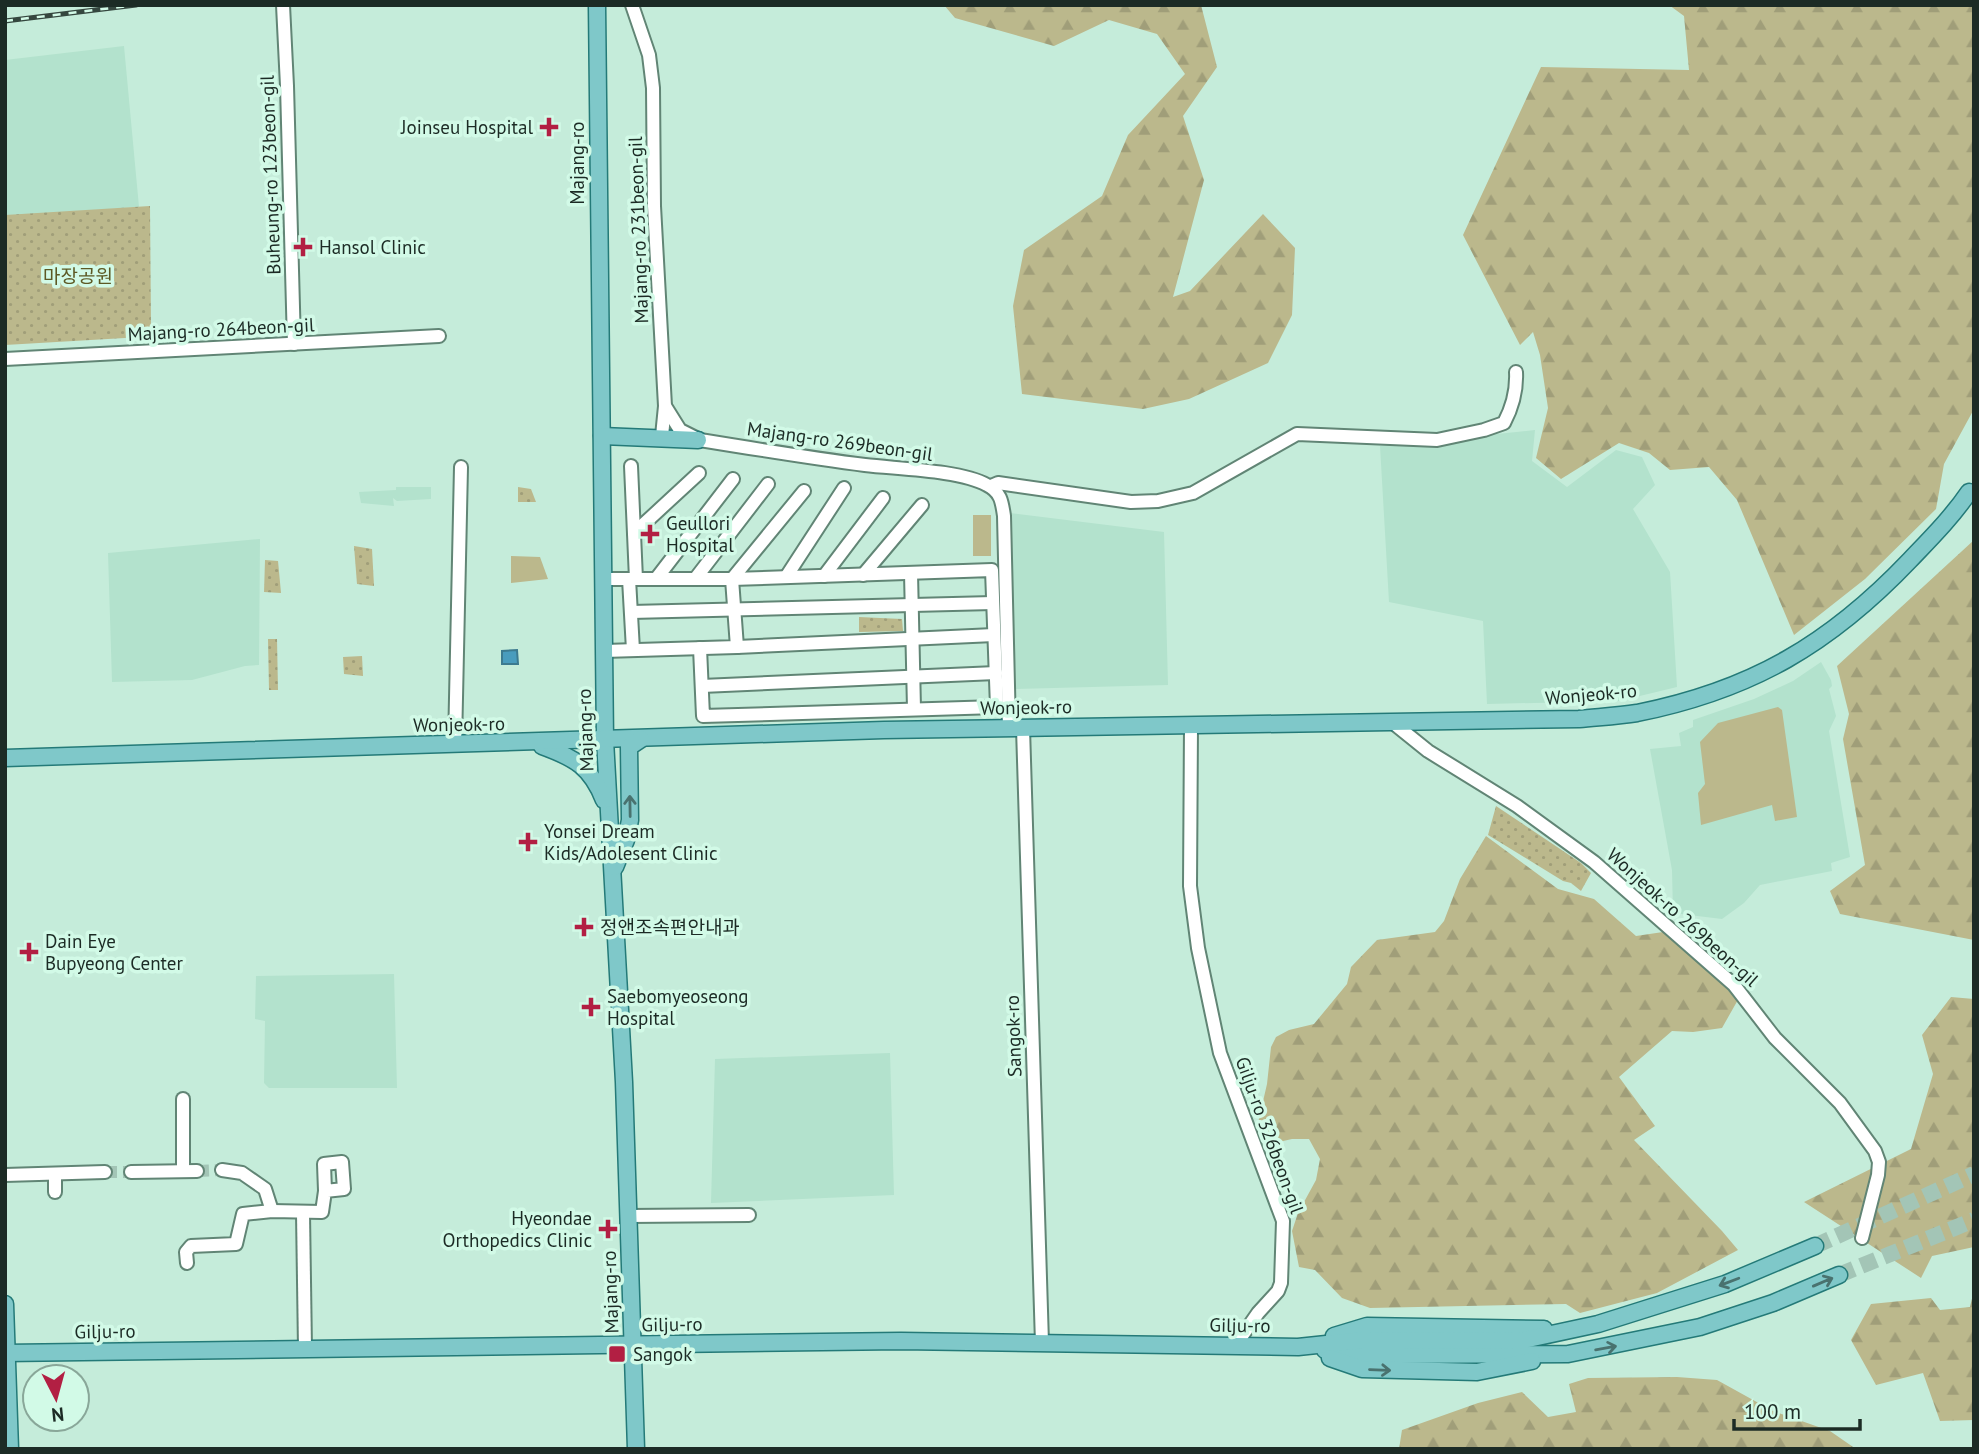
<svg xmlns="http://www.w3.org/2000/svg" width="1979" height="1454" font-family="'PT Sans','Noto Sans KR',sans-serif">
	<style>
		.built { fill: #b3e2cd }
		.grass { fill: #bbb88c }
		.forest { fill: url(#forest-firs) }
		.park { fill: url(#park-dots) }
		.water { fill: #499cbd; stroke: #3c7a8f; stroke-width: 2 }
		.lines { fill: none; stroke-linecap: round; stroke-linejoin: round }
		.minor-tunnel { stroke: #a3c5b6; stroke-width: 12; stroke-dasharray: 12 6; stroke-linecap: butt }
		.major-tunnel { stroke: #a3c5b6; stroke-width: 16; stroke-dasharray: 16 8; stroke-linecap: butt }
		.minor-casing { stroke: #618575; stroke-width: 16 }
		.major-casing { stroke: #247a78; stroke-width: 19 }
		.minor { stroke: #fff; stroke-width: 12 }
		.major { stroke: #7fc8c9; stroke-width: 16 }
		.rail-casing { stroke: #35473f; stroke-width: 5 }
		.rail { stroke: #d2fae7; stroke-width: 2.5; stroke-dasharray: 8; stroke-linecap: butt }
		.oneway { stroke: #49726f }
		.poi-dot { fill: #b21f43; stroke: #d2fae7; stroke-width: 2.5 }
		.labels { text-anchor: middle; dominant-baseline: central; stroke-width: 7; stroke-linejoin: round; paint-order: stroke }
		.poi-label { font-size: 19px; fill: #1c2b25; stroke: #d2fae7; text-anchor: start }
		.street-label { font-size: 19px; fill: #1c2b25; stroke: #d2fae7 }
		.park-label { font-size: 19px; fill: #5d5924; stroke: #d2fae7 }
	</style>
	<defs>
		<pattern id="forest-firs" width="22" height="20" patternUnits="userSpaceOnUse" patternTransform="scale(1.75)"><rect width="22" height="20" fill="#bbb88c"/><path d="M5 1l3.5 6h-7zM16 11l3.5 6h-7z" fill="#a09e79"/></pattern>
		<pattern id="park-dots" width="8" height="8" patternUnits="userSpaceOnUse" patternTransform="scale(1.75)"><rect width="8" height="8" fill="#bbb88c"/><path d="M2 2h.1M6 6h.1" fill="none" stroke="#a09e79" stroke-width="1.8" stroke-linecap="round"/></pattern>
	</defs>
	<rect width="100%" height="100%" fill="#c5ecda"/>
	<g class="built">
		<polygon points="124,46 139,207 5,216 5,60"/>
		<polygon points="1535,430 1532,461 1567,487 1616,450 1642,457 1655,485 1633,509 1670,572 1677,687 1619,701 1487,704 1483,621 1389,602 1380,446"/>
		<polygon points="396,487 431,487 431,499 397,501 393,498 394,506 361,503 359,492 396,490"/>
		<polygon points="1010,513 1164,532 1168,685 1016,689"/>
		<polygon points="260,539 259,665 245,666 192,680 112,682 108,553"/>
		<polygon points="1821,662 1831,680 1832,686 1829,689 1836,716 1829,731 1850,857 1831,863 1832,871 1760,885 1744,903 1722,919 1673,913 1672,870 1650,749 1681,746 1679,733 1693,727 1693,720 1754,699 1793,681"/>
		<polygon points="394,974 397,1088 269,1088 264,1083 265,1021 255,1019 256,976"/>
		<polygon points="890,1053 894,1195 711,1203 715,1059"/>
	</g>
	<g class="grass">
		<rect x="973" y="515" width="18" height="41"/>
		<polygon points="511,556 540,557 548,579 511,583"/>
		<polygon points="1778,707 1782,710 1797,817 1775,821 1772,805 1701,825 1698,793 1705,784 1700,742 1718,723"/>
	</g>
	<g class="forest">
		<polygon points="944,5 1201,5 1217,67 1183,116 1204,180 1173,297 1190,291 1263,214 1295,248 1292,315 1268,363 1189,399 1143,409 1022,394 1013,306 1024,250 1102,196 1128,135 1185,74 1157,34 1109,20 1054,46 955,18"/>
		<polygon points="1669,5 1974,5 1974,409 1944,464 1936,509 1865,579 1794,635 1737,500 1709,467 1670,470 1649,453 1619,443 1561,479 1536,458 1548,408 1540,355 1533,332 1520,345 1463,235 1541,67 1689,70 1684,16"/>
		<polygon points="1974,540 1974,940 1840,914 1830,891 1865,865 1843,739 1849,714 1837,666"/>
		<polygon points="1486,836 1558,889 1594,899 1636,936 1663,932 1739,998 1722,1028 1693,1032 1672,1031 1619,1077 1655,1126 1634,1140 1722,1231 1738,1250 1657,1293 1580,1313 1566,1304 1370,1308 1342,1298 1315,1270 1299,1267 1292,1231 1298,1213 1316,1180 1320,1159 1309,1139 1292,1139 1265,1145 1258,1123 1267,1084 1271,1047 1276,1037 1289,1030 1314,1024 1347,984 1351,967 1377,940 1435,932 1444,921 1460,879"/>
		<polygon points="1951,997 1974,999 1974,1247 1932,1256 1921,1278 1804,1202 1911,1149 1933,1074 1922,1035"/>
		<polygon points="1974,1290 1974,1420 1940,1421 1923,1373 1876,1385 1851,1340 1871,1304 1931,1298 1940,1310 1970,1307"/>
		<polygon points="1677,1377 1717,1380 1773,1411 1830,1431 1856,1449 1399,1449 1402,1430 1478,1403 1522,1392 1548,1417 1576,1412 1569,1384 1588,1378"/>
	</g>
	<g class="park">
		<polygon points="150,206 151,328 142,337 5,345 5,215"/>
		<polygon points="518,487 531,489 536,502 518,502"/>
		<polygon points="354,546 372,549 374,586 357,584"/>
		<polygon points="265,560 278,561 281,593 264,592"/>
		<polygon points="859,617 902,619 903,631 859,632"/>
		<polygon points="268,639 277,639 278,690 269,690"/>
		<polygon points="362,656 363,676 344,674 343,657"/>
		<polygon points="1496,806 1581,863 1591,873 1581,891 1571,883 1563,881 1488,835"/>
	</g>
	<polygon class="water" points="517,650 518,664 502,664 502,651"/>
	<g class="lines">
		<g class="minor-tunnel">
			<polyline points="197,1171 222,1170"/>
			<polyline points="105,1172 131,1172"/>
		</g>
		<g class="major-tunnel">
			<polyline points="1815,1246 1974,1174"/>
			<polyline points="1839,1275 1974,1220"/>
		</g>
		<g class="minor-casing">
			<g id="minor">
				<polyline points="283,5 287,86 294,344"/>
				<path d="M632 5 649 55 653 88 654 206 665 406 680 430 700 440C755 449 810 458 865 465 898 469 960 470 987 485 1001 492 1002 502 1004 516L1009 728"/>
				<polyline points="5,359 439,336"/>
				<polyline points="662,436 665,406"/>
				<polyline points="631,466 636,579"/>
				<path d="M991 486 998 483 1131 502 1158 501 1193 493 1297 434 1437 440 1484 430 1504 423C1513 406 1517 391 1516 372"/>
				<polyline points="634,533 699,473"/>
				<polyline points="911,573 914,709"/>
				<polyline points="863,575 922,505"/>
				<polyline points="824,576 883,498"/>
				<polyline points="786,577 844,488"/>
				<polyline points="604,579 732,579 737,647 604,651"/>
				<polyline points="629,579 633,650"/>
				<polyline points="656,579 733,479"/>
				<polyline points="695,579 768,484"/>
				<polyline points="732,579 804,491"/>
				<polyline points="631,612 993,603"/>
				<polyline points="737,647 994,635"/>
				<polyline points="700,648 703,716 997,707 992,570 732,579"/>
				<polyline points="702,686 996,673"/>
				<polyline points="1392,722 1428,751 1517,806 1594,862 1734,985 1775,1038 1840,1103 1875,1151 1879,1162 1878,1175 1862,1238"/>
				<polyline points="1191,726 1190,886 1198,948 1220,1053 1283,1221 1281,1283 1278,1291 1258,1313 1235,1346"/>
				<polyline points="1023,728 1042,1343"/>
				<polyline points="455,744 461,467"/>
				<polyline points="183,1170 183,1099"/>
				<polyline points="222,1170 242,1173 265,1189 272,1211"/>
				<polyline points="131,1172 197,1171"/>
				<polyline points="55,1174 55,1192"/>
				<polyline points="5,1175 105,1172"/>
				<polyline points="303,1213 305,1349"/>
				<polyline points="628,1216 749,1215"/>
				<polyline points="187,1263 186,1252 191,1246 236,1244 243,1214 272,1211 322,1212 325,1191 324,1164 342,1162 344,1189 325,1191"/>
			</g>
		</g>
		<g class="major-casing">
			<g id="major">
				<polyline points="597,5 605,740 624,1082 636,1449"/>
				<polyline points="602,436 698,440"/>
				<path d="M542 746C575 758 591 767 604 800"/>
				<path d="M5 758 884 730 1579 719C1598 717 1618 716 1637 713 1752 690 1830 644 1910 560 1931 538 1952 517 1969 492"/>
				<polyline points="615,867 626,840 630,820 629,747 641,739"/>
				<polyline points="5,1304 10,1449"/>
				<polyline points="1334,1336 1367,1326 1544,1329"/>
				<polyline points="1325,1350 1364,1355 1568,1354 1700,1327 1773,1303 1839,1275"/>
				<polyline points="5,1353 901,1341 1298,1347 1364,1340 1519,1341 1598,1324 1725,1284 1815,1246"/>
				<polyline points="1330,1358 1362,1369 1477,1372 1532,1361"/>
			</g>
		</g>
		<use href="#minor" class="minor"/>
		<use href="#major" class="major"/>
		<g class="rail-casing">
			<polyline id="rail" points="5,21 136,5"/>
		</g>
		<use href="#rail" class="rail"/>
	</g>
	<defs><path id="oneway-shaft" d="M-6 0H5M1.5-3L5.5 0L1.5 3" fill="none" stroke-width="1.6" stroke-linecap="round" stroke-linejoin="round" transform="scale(1.75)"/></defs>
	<g class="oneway">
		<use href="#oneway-shaft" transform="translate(630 806) rotate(-91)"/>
		<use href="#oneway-shaft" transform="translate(1729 1282) rotate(159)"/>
		<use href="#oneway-shaft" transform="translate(1823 1282) rotate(-23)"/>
		<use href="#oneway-shaft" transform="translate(1606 1348) rotate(-10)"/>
		<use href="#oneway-shaft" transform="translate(1380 1370) rotate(2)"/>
	</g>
	<g class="poi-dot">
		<path d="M545.5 116.5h7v7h7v7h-7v7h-7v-7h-7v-7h7z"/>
		<path d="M299.5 236.5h7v7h7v7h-7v7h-7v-7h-7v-7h7z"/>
		<path d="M646.5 523.5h7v7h7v7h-7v7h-7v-7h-7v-7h7z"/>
		<path d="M524.5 831.5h7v7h7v7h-7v7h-7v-7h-7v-7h7z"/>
		<path d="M580.5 916.5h7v7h7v7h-7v7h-7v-7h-7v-7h7z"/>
		<path d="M25.5 941.5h7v7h7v7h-7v7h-7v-7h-7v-7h7z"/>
		<path d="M587.5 996.5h7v7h7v7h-7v7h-7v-7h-7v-7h7z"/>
		<path d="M604.5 1218.5h7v7h7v7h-7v7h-7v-7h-7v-7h7z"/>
		<rect x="608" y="1345" width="18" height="18" rx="3.5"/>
	</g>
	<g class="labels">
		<g class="poi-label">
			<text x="533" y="127" text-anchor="end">Joinseu Hospital</text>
			<text x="319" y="247">Hansol Clinic</text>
			<text x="666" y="523">Geullori<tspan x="666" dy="22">Hospital</tspan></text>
			<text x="544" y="831">Yonsei Dream<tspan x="544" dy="22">Kids/Adolesent Clinic</tspan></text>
			<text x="600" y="927">정앤조속편안내과</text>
			<text x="45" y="941">Dain Eye<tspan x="45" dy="22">Bupyeong Center</tspan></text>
			<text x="607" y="996">Saebomyeoseong<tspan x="607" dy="22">Hospital</tspan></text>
			<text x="592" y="1218" text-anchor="end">Hyeondae<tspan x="592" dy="22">Orthopedics Clinic</tspan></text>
			<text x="633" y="1354">Sangok</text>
		</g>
		<g class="street-label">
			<text transform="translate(577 163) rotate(-90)">Majang-ro</text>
			<text transform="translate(270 175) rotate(-92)">Buheung-ro 123beon-gil</text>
			<text transform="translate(638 230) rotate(-92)">Majang-ro 231beon-gil</text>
			<text transform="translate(221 329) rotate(-3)">Majang-ro 264beon-gil</text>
			<text transform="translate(840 441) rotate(8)">Majang-ro 269beon-gil</text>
			<text transform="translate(1591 694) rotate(-5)">Wonjeok-ro</text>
			<text transform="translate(1026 707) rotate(-1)">Wonjeok-ro</text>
			<text transform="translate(459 724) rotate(-1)">Wonjeok-ro</text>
			<text transform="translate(585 730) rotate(-92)">Majang-ro</text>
			<text transform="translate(1683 917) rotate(42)">Wonjeok-ro 269beon-gil</text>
			<text transform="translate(1013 1036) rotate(-92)">Sangok-ro</text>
			<text transform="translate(1270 1135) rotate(70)">Gilju-ro 326beon-gil</text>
			<text transform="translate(610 1292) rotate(-92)">Majang-ro</text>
			<text transform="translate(672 1324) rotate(-1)">Gilju-ro</text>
			<text transform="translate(1240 1325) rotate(1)">Gilju-ro</text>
			<text transform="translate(105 1331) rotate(-1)">Gilju-ro</text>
		</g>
		<g class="park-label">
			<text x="78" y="276">마장공원</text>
		</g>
	</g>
	<rect width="1979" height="1454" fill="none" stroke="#1c2b25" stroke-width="14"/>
	<g transform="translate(56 1398) rotate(174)"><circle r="33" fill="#d2fae7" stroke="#89a799" stroke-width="2"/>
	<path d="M0-5L12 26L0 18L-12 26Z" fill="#b21f43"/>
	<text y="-10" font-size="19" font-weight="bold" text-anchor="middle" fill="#1c2b25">N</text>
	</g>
	<path d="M1734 1419v10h126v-10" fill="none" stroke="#1c2b25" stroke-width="3.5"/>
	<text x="1744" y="1419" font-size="21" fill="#1c2b25" stroke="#d2fae7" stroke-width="5" paint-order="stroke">100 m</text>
</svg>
